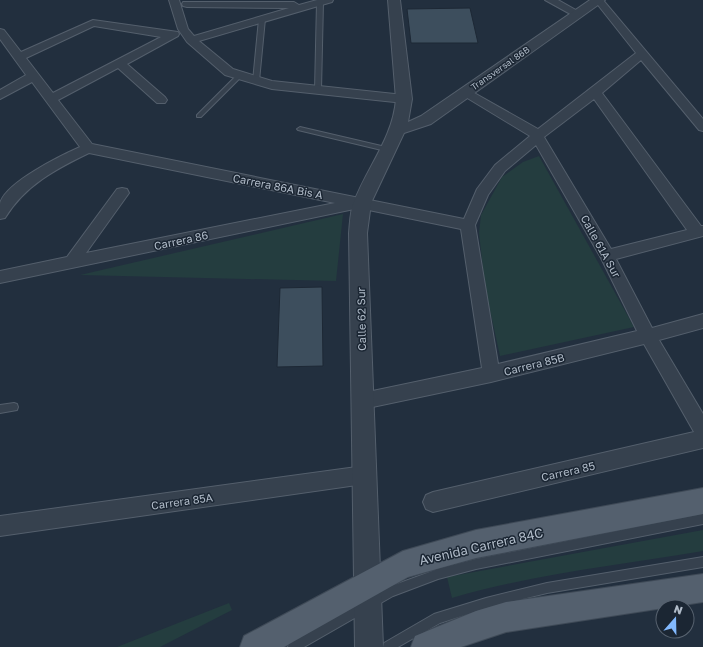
<svg xmlns="http://www.w3.org/2000/svg" width="703" height="647" font-family="'Golos Text',sans-serif">
	<style>
		.green { fill: #243d3f }
		.building { fill: #3d4e5d; stroke: #1d2835 }
		.lines { fill: none; stroke-linecap: round; stroke-linejoin: round }
		.service-casing { stroke: #545f6c; stroke-width: 2 }
		.minor-casing { stroke: #545f6c; stroke-width: 2 }
		.tertiary-casing { stroke: #545f6c; stroke-width: 2 }
		.primary-casing { stroke: #3f4a57; stroke-width: 2 }
		.service { fill: #36414e; fill-rule: evenodd }
		.minor { fill: #36414e; fill-rule: evenodd }
		.tertiary { fill: #36414e; fill-rule: evenodd }
		.primary { fill: #54606e; fill-rule: evenodd }
		.labels { text-anchor: middle; dominant-baseline: central; stroke-width: 3; stroke-linejoin: round; paint-order: stroke }
		.far-street-label { font-size: 9px; fill: #b1bcc9; stroke: #1b2633 }
		.street-label { font-size: 11px; fill: #b1bcc9; stroke: #1b2633 }
		.near-street-label { font-size: 13px; fill: #b1bcc9; stroke: #1b2633 }
	</style>
	<rect width="100%" height="100%" fill="#222f3e"/>
	<g class="green">
		<polygon points="539,156 634,327 500,356 485,287 479,233 481,215 502,177 523,162"/>
		<polygon points="343,214 336,281 80,275"/>
		<path d="M703 530V551C619 565 534 574 452 598L447 577Z"/>
		<polygon points="229,603 232,610 160,647 117,647"/>
	</g>
	<g class="building">
		<polygon points="470,8 478,43 411,43 407,9"/>
		<polygon points="322,287 323,366 277,367 280,288"/>
	</g>
	<g class="lines">
		<g class="service-casing">
			<g id="service">
				<polygon points="320,0 323,2 321,90 318,92 315,90 317,2"/>
				<polygon points="262,17 265,19 259,81 256,83 253,81 259,19"/>
				<polygon points="239,74 241,75 241,77 201,117 197,117 197,115 237,75"/>
				<polygon points="300,127 390,148 393,150 390,152 298,130 297,129"/>
				<polygon points="14,403 17,404 18,407 17,410 0,413 0,405"/>
				<polygon points="703,514 703,524 476,569 438,579 393,596 304,647 288,647 289,643 386,588 438,569 476,559"/>
				<polygon points="703,557 703,567 547,593 486,608 440,623 398,647 383,647 384,643 434,614 486,598 547,583"/>
			</g>
		</g>
		<g class="minor-casing">
			<g id="minor">
				<polygon points="169,0 179,0 188,29 194,36 289,8 187,7 183,6 182,4 183,2 294,2 299,5 317,0 333,0 332,2 199,41 233,69 272,81 404,95 410,99 404,103 272,89 225,75 187,42 178,29"/>
				<polygon points="545,0 558,0 583,14 582,16 574,16"/>
				<path d="M594 0H603L703 119V131L699 130 641 60 602 93 701 226H703V236L616 259 652 328 703 314V328L659 340 703 414V448L433 512 426 509 423 502 426 495 433 492 694 432 644 344 491 382 363 409 357 407 354 401 357 395 363 393 482 368 461 229 359 208 0 283V271L67 257 117 189 122 188 127 189 129 193 86 253 335 203 89 153C56 169 25 185 5 218L0 219C0 214 0 208 0 204 4 183 62 155 80 147L32 82 0 99V90L26 75 0 39V29L4 30 21 52 93 20 178 32 179 34 178 36 127 64 165 97 167 100 165 103H157L118 68 58 100 92 144 464 219 477 189 495 165 530 136 459 93 465 89 469 90 538 129 636 53ZM94 26 161 37 53 93 26 58ZM594 99 687 230 611 249 544 137ZM536 145 601 258 637 331 498 364 475 225 488 195 505 171Z"/>
				<polygon points="364,466 371,468 373,475 371,482 364,484 0,536 0,516"/>
			</g>
		</g>
		<g class="tertiary-casing">
			<path id="tertiary" d="M388 0H400L412 99 408 122 421 116 590 0H605L431 124 404 133 371 203 367 233 383 647H355L349 233C350 223 350 211 354 202 367 167 393 138 396 99Z"/>
		</g>
		<g class="primary-casing">
			<g id="primary">
				<polygon points="703,488 703,514 476,558 408,577 284,647 240,647 244,636 403,551 476,530"/>
				<polygon points="703,574 703,602 506,632 461,647 411,647 415,636 476,611 506,602"/>
			</g>
		</g>
		<use href="#service" class="service"/>
		<use href="#minor" class="minor"/>
		<use href="#tertiary" class="tertiary"/>
		<use href="#primary" class="primary"/>
	</g>
	<g class="labels">
		<g class="far-street-label">
			<text transform="translate(500 68) rotate(-35)">Transversal 86B</text>
		</g>
		<g class="street-label">
			<text transform="translate(278 186) rotate(11)">Carrera 86A Bis A</text>
			<text transform="translate(181 240) rotate(-12)">Carrera 86</text>
			<text transform="translate(601 246) rotate(61)">Calle 61A Sur</text>
			<text transform="translate(361 319) rotate(-91)">Calle 62 Sur</text>
			<text transform="translate(534 364) rotate(-14)">Carrera 85B</text>
			<text transform="translate(568 471) rotate(-13)">Carrera 85</text>
			<text transform="translate(182 501) rotate(-8)">Carrera 85A</text>
		</g>
		<g class="near-street-label">
			<text transform="translate(481 546) rotate(-13)">Avenida Carrera 84C</text>
		</g>
	</g>
	<g transform="translate(675 619) rotate(20)"><circle r="19" fill="#1b2633" stroke="#57626f"/>
	<path d="M0-3L7 15L0 10L-7 15Z" fill="#82b9fe"/>
	<text y="-6" font-size="11" font-weight="bold" text-anchor="middle" fill="#b1bcc9">N</text>
	</g>
</svg>
